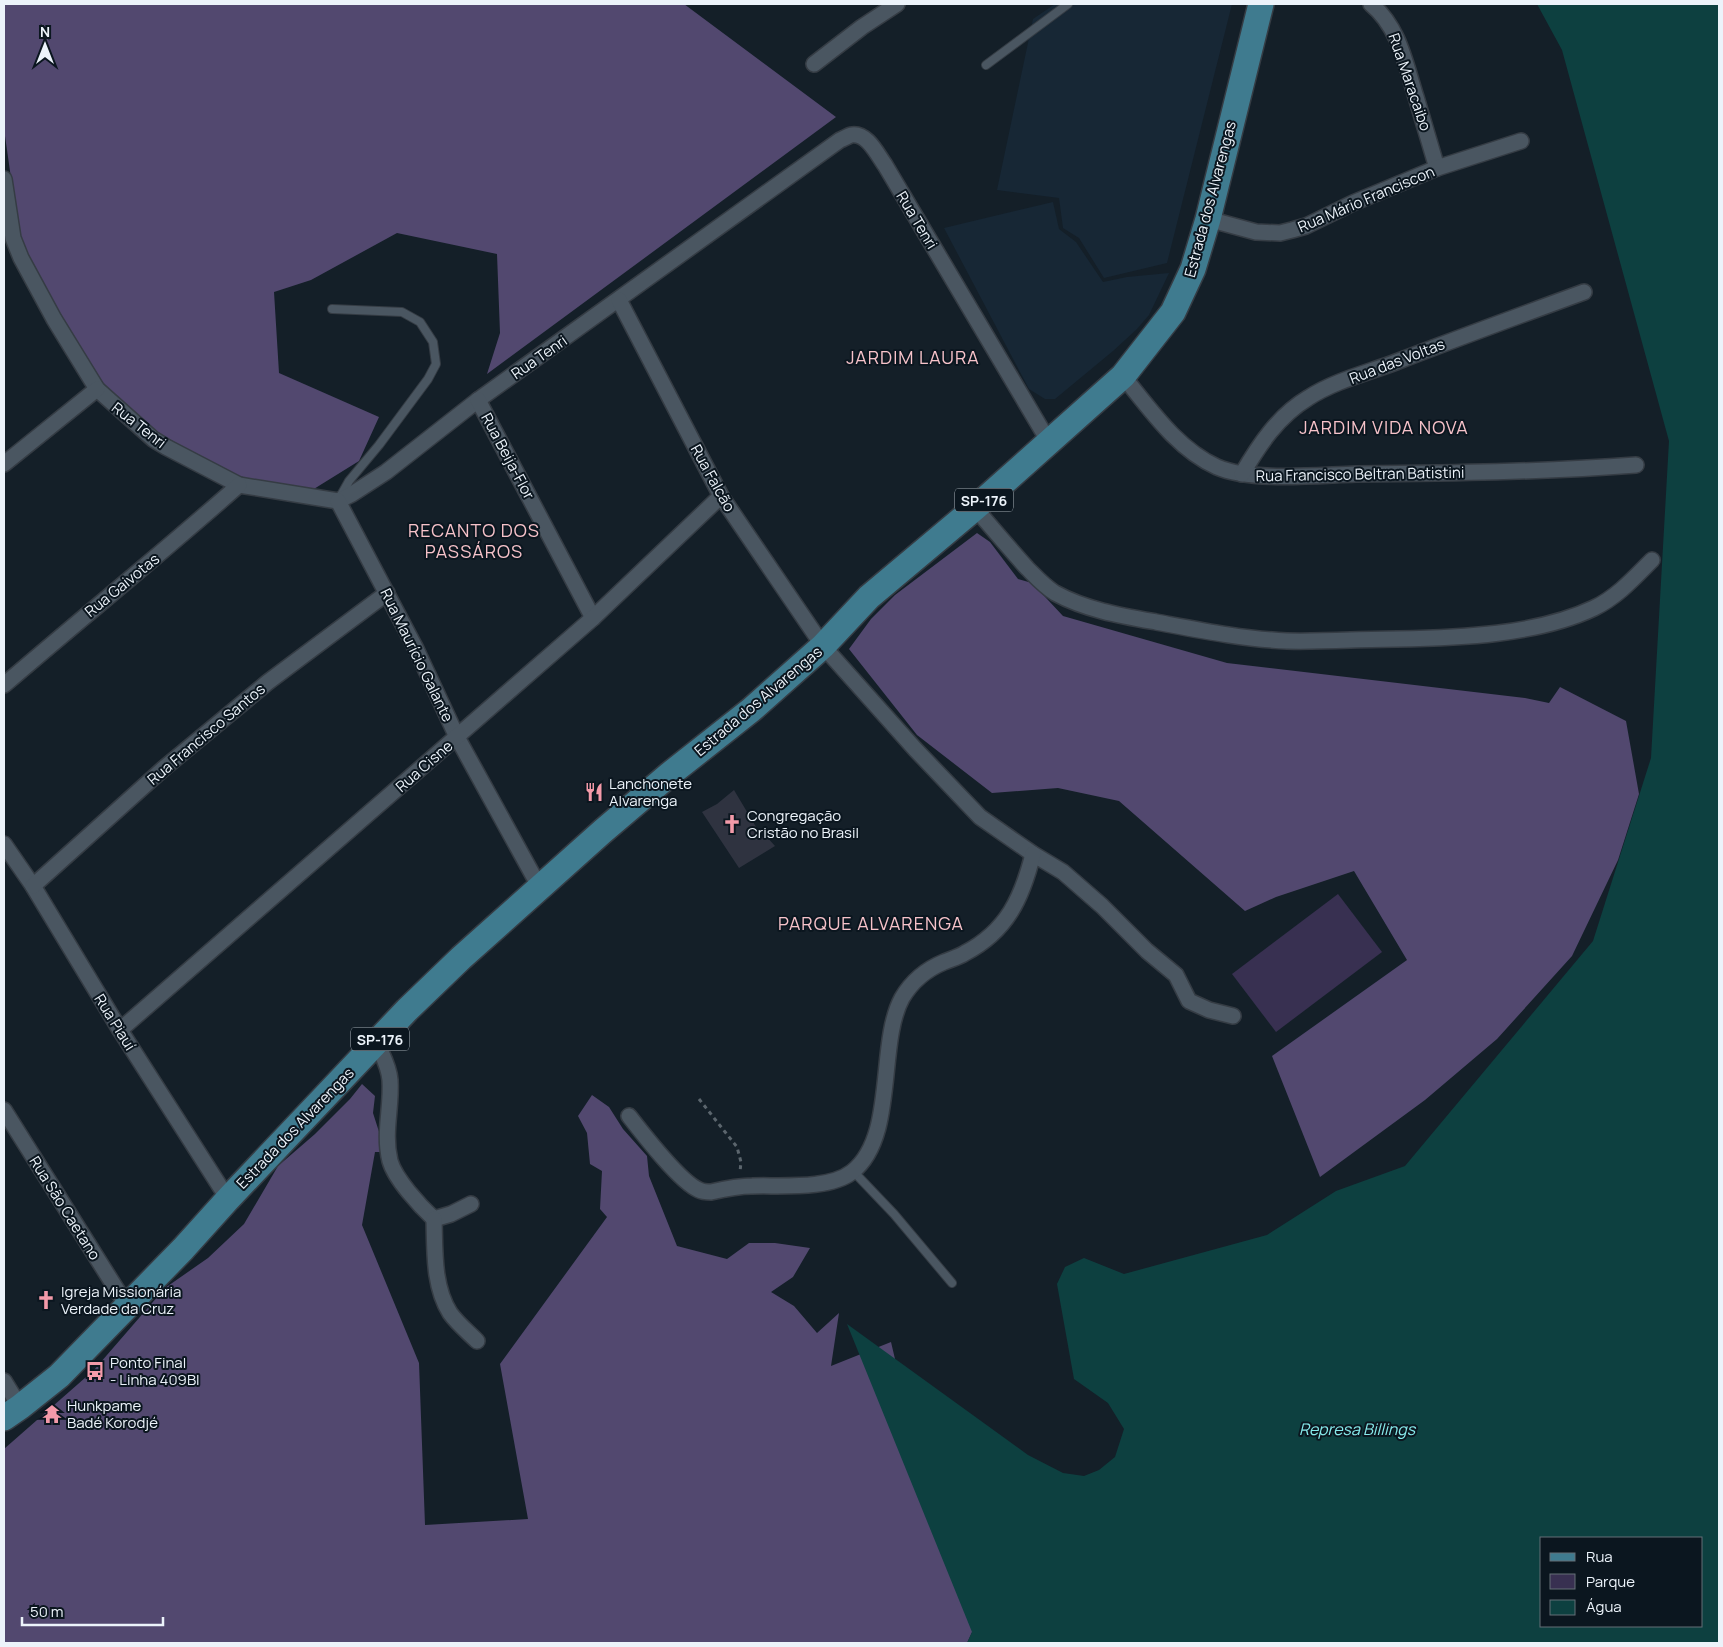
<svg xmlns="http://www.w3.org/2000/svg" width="1723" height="1647" font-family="Manrope,sans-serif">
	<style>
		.built { fill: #172735 }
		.green { fill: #383051 }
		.forest { fill: #52486f }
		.water { fill: #0d4040; fill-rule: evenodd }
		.building { fill: #2f3340 }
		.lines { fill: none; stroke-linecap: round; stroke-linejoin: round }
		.lane-casing { stroke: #353c44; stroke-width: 10 }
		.street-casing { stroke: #353c44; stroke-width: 18 }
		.primary-casing { stroke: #353c44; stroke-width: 28 }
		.path { stroke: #5b656d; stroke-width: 3; stroke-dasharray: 4 4; stroke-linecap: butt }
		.lane { stroke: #4a5661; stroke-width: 8 }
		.street { stroke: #4a5661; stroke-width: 15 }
		.primary { stroke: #3f7b8f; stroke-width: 25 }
		.labels { text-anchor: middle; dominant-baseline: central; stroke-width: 4; stroke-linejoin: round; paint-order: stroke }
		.shield { fill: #0b161f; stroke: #a8b1b8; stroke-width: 1 }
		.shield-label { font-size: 14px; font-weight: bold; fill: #ecf3fa }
		.street-label { font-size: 15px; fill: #ecf3fa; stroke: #0b161f }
		.poi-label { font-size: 15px; fill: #ecf3fa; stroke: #0b161f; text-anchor: start }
		.water-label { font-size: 16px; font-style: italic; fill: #87ebec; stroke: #0b161f }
		.quarter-label { font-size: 18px; letter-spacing: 1px; fill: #f7c3ca; stroke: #0b161f }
	</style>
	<rect width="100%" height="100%" fill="#141f28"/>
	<g class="built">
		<polygon points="1055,4 1232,4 1167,263 1104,278 1079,238 1063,228 1059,198 997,190 1033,19"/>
		<polygon points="1053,202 1059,229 1076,242 1103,282 1127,277 1169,273 1149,315 1137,329 1113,351 1055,399 1045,399 1029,389 944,228"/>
	</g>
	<polygon class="green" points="1338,894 1382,952 1276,1032 1232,974"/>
	<g class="forest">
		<polygon points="4,4 684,4 836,117 487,374 500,333 497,254 397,233 311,280 274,292 279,373 379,417 359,461 309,492 241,479 144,425 99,386 20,241 4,129"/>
		<polygon points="977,533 990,542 1018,579 1032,583 1063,616 1227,663 1525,698 1549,703 1560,687 1626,721 1639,794 1618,860 1572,956 1497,1039 1425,1100 1320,1177 1272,1056 1407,960 1354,871 1276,897 1245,911 1119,801 1058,788 992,793 917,735 849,649 871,619 895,595"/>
		<polygon points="362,1084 375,1096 373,1113 381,1138 382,1152 375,1152 362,1225 419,1363 425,1525 528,1519 500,1364 607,1217 600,1209 602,1171 590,1164 587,1133 578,1116 592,1095 609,1107 623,1129 647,1156 649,1176 677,1246 727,1259 749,1243 775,1243 810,1248 793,1277 771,1292 794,1306 817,1333 839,1313 831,1366 891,1342 903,1393 990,1593 967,1643 4,1643 4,1449 94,1370 165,1288 208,1258 244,1224 278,1166 315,1134 350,1099"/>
	</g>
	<path class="water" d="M1537 4H1719V1643H967L972 1632 847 1324 1028 1455 1063 1473 1084 1476 1099 1470 1115 1457 1124 1429 1108 1403 1074 1379 1057 1284 1065 1267 1084 1258 1124 1274 1267 1235 1336 1191 1405 1166 1593 941 1651 758 1669 441 1562 50ZM1542 1538H1702V1626H1542Z"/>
	<polygon class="building" points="734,790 762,837 766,836 775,846 739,868 702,812 717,804"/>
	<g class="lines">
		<g class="lane-casing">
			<g id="lane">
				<polyline points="986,65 1068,4"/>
				<polyline points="332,309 402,312 420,322 433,342 436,364 428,379 379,445 349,481 340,497"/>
				<polyline points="853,1171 894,1214 952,1283"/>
			</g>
		</g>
		<g class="street-casing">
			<g id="street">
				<path d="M1371 4C1399 27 1405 63 1416 97 1423 120 1430 144 1437 168"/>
				<polyline points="814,64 862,27 897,4"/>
				<path d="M4 179 13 238 21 258 54 319 97 389 153 439 166 447 239 485 338 501 352 494 386 472 478 400 840 140C843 139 848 136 851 135 867 132 877 154 885 165L1049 442"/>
				<polyline points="1208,219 1256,232 1280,233 1292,230 1306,226 1353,203 1437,168 1521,141"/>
				<polyline points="619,300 721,496 823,646 915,749 980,817 1033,854 1063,872 1102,906 1147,951 1176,975 1189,1001 1209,1010 1233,1016"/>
				<path d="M1123 376C1150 409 1177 449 1217 467 1252 482 1318 475 1356 474 1450 473 1543 472 1636 465"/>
				<polyline points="478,400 593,618"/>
				<polyline points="4,464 97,389"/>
				<path d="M1242 474C1259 445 1278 416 1308 398 1334 381 1367 373 1396 362 1458 338 1521 315 1584 292"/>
				<polyline points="338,501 416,649 457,737 540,888"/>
				<path d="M975 508C992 528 1009 548 1027 568 1036 577 1044 586 1055 593 1086 610 1122 616 1156 622 1199 630 1243 639 1287 641 1324 642 1361 639 1397 639 1459 638 1537 635 1594 608 1617 597 1634 578 1652 560"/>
				<path d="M4 685C82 618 162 553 239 485"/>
				<polyline points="4,844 33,886 120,1030 228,1199"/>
				<polyline points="33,886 163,769 268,682 387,593"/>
				<polyline points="120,1030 593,618 721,496"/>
				<path d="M377 1043C382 1055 389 1066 390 1080 392 1107 383 1133 390 1161 395 1179 420 1206 434 1219L451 1214 471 1204"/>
				<polyline points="4,1110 127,1306"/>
				<path d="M629 1116C643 1134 680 1182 699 1190 703 1192 707 1192 711 1192 724 1189 738 1186 752 1186 780 1185 829 1190 852 1172 897 1137 877 1044 902 998 912 981 927 969 944 962 951 959 959 957 965 953 1007 931 1022 898 1033 854"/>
				<path d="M434 1219C435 1251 433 1286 450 1313 457 1323 468 1332 477 1341"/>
				<polyline points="4,1381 20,1407"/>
			</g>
		</g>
		<g class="primary-casing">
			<polyline id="primary" points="4,1418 20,1407 59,1376 183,1249 228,1199 407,1010 461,958 603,831 670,774 751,710 823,646 869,597 975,508 1123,376 1173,312 1193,269 1208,219 1261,4"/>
		</g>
		<polyline class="path" points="699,1099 737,1147 741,1162 740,1172"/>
		<use href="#lane" class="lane"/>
		<use href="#street" class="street"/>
		<use href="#primary" class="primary"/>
	</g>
	<defs>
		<g id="restaurant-bare" transform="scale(1.5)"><path d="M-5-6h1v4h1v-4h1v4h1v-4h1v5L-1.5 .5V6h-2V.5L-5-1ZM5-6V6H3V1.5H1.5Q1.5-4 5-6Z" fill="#f39aa9" stroke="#0b161f" stroke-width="2.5" paint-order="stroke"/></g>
		<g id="church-bare" transform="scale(1.5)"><path d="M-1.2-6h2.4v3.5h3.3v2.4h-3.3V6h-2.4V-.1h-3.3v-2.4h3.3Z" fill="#f39aa9" stroke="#0b161f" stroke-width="2.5" paint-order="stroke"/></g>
		<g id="bus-bare" transform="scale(1.5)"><path d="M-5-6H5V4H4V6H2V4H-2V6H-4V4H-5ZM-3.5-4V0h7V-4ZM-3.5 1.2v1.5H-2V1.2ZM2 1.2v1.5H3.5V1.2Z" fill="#f39aa9" stroke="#0b161f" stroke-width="2.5" paint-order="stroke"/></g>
		<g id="temple-bare" transform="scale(1.5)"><path d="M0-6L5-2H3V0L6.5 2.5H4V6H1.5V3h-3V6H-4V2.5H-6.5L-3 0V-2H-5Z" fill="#f39aa9" stroke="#0b161f" stroke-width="2.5" paint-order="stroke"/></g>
	</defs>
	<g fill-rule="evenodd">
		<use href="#restaurant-bare" x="594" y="792"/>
		<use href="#church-bare" x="732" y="824"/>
		<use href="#church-bare" x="46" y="1300"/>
		<use href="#bus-bare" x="95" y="1371"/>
		<use href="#temple-bare" x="52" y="1414"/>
	</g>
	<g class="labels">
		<g class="shield">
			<rect x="955" y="488.5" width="58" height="23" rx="4"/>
			<rect x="351" y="1027.5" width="58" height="23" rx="4"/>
		</g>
		<g class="shield-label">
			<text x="984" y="500">SP-176</text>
			<text x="380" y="1039">SP-176</text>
		</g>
		<g class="street-label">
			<text transform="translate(1410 82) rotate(71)">Rua Maracaibo</text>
			<text transform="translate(1210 199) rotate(-75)">Estrada dos Alvarengas</text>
			<text transform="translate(1366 199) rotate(-23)">Rua Mário Franciscon</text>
			<text transform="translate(917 220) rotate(59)">Rua Tenri</text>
			<text transform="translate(539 357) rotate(-35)">Rua Tenri</text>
			<text transform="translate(1397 361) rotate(-21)">Rua das Voltas</text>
			<text transform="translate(139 425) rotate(38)">Rua Tenri</text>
			<text transform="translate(508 456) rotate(62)">Rua Beija-Flor</text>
			<text transform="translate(1360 474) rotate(-1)">Rua Francisco Beltran Batistini</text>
			<text transform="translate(713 478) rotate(61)">Rua Falcão</text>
			<text transform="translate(122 585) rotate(-39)">Rua Gaivotas</text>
			<text transform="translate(417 655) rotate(64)">Rua Maurício Galante</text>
			<text transform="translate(758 701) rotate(-40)">Estrada dos Alvarengas</text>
			<text transform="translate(206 734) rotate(-40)">Rua Francisco Santos</text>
			<text transform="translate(424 766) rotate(-41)">Rua Cisne</text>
			<text transform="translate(115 1022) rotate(58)">Rua Piauí</text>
			<text transform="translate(295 1128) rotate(-46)">Estrada dos Alvarengas</text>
			<text transform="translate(65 1208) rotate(58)">Rua São Caetano</text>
		</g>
		<g class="poi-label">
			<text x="609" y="783">Lanchonete<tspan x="609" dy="17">Alvarenga</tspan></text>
			<text x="747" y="815">Congregação<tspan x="747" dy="17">Cristão no Brasil</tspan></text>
			<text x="61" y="1291">Igreja Missionária<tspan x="61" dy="17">Verdade da Cruz</tspan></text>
			<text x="110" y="1362">Ponto Final<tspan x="110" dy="17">- Linha 409BI</tspan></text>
			<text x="67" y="1405">Hunkpame<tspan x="67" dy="17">Badé Korodjé</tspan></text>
		</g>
		<g class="water-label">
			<text x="1357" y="1429">Represa Billings</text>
		</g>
		<g class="quarter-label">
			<text x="913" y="357">JARDIM LAURA</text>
			<text x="1384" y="427">JARDIM VIDA NOVA</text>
			<text x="474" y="530">RECANTO DOS<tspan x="474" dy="21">PASSÁROS</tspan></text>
			<text x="871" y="923">PARQUE ALVARENGA</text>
		</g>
	</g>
	<rect width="1723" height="1647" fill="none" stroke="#ecf3fa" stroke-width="10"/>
	<rect x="1540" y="1537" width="162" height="90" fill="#0b161f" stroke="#656e77"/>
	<rect x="1550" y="1553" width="25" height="8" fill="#3f7b8f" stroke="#656e77"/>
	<text x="1586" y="1562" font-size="15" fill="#ecf3fa">Rua</text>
	<rect x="1550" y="1574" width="25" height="15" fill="#383051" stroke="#656e77"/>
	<text x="1586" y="1587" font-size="15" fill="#ecf3fa">Parque</text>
	<rect x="1550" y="1600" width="25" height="15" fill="#0d4040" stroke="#656e77"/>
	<text x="1586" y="1612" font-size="15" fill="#ecf3fa">Água</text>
	<g transform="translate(45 45)" stroke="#0b161f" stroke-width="4" paint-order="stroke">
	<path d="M0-4L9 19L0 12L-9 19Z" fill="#ecf3fa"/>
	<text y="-8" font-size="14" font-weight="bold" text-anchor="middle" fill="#ecf3fa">N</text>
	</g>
	<path d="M22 1617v8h141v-8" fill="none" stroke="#ecf3fa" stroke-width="2.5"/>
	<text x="30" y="1617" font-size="15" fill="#ecf3fa" stroke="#0b161f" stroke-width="4" paint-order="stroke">50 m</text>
</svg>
